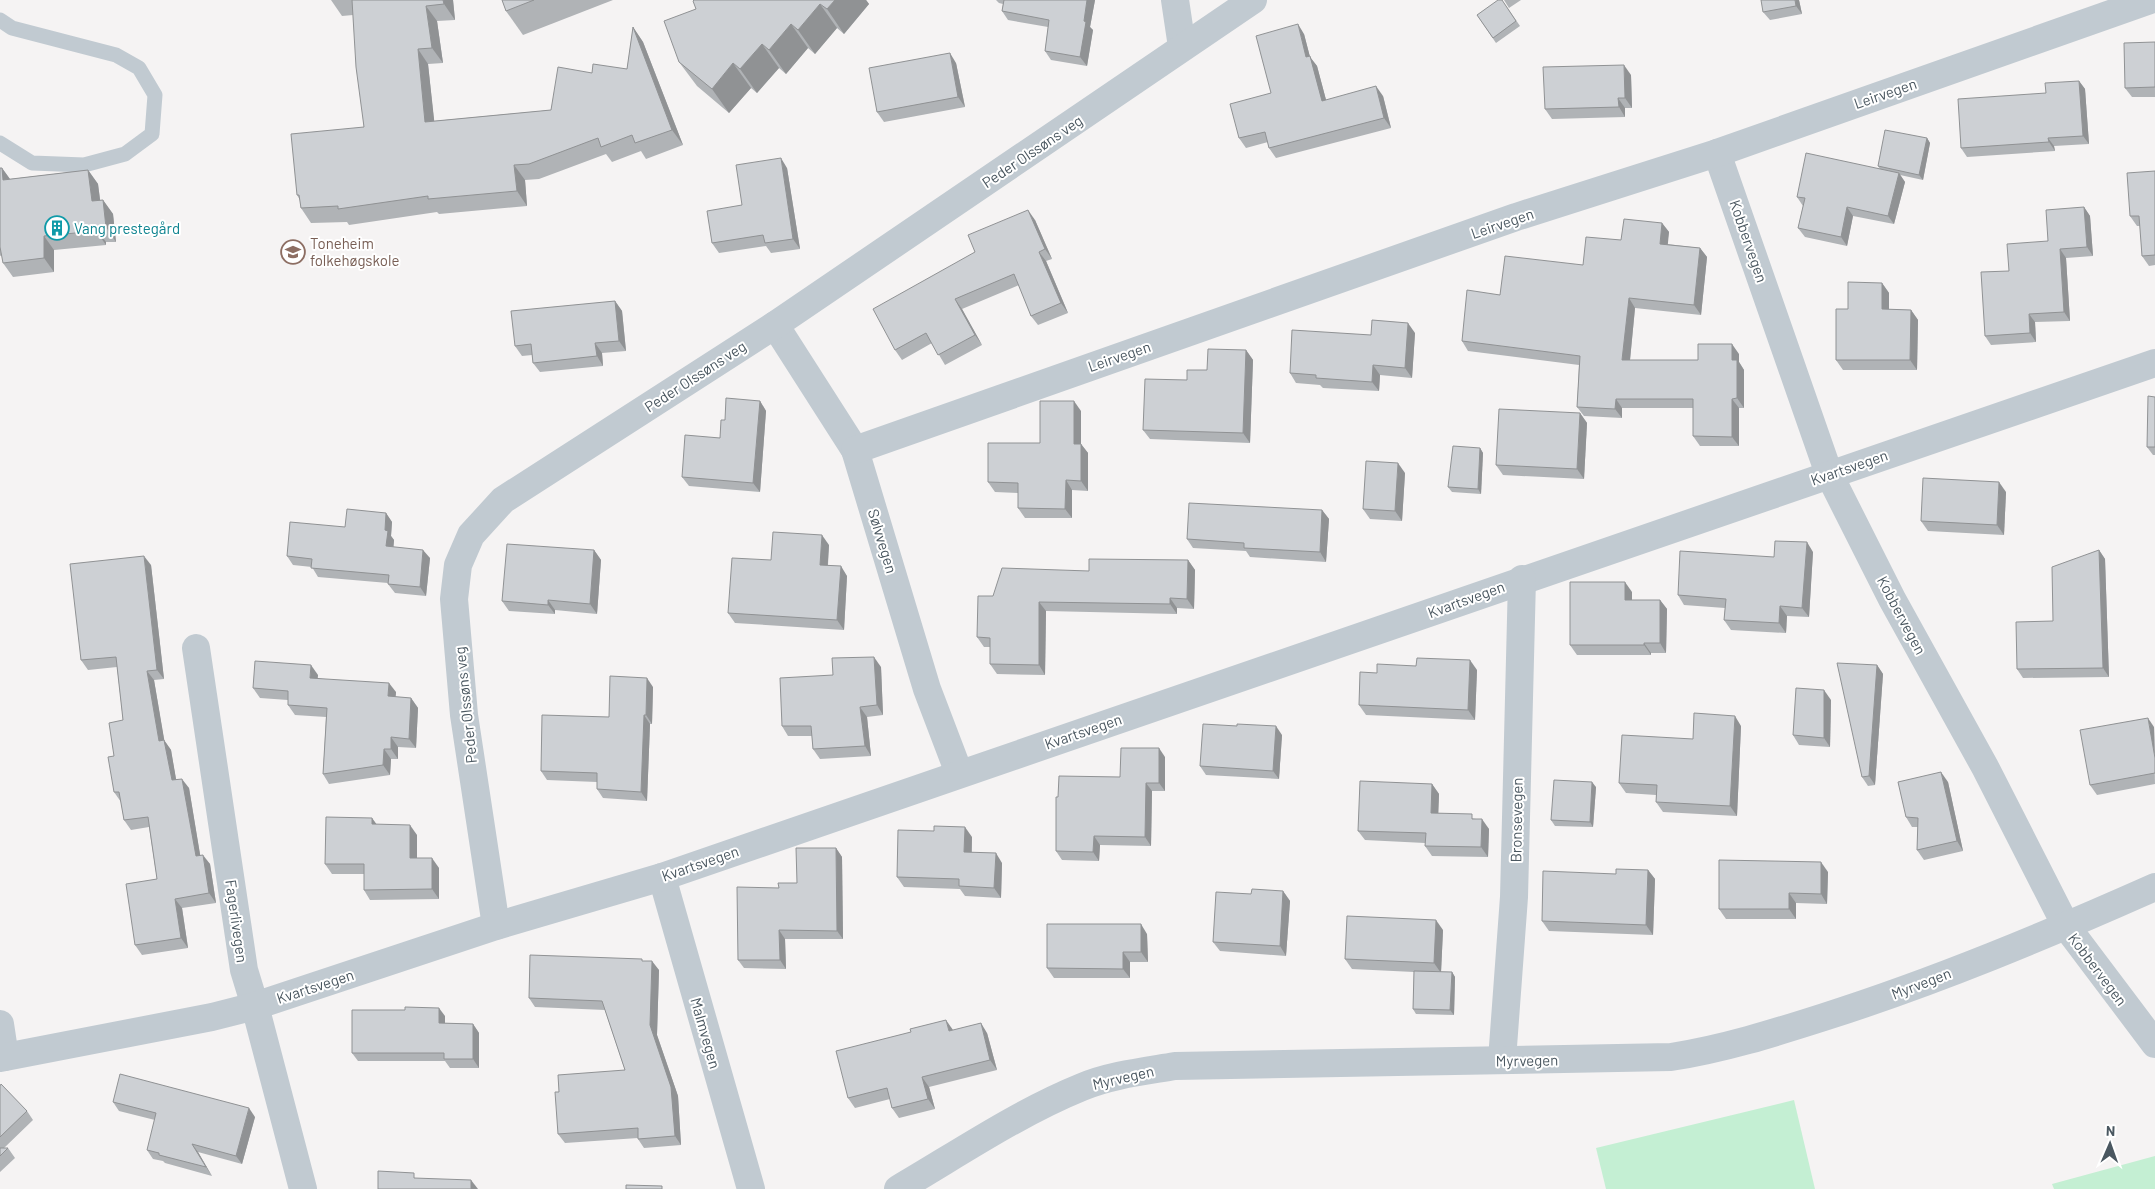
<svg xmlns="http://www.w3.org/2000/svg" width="2155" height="1189" font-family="Barlow,sans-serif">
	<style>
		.green { fill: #c4efd3 }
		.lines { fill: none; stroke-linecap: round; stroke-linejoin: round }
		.service { stroke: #c1cad1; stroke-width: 15 }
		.minor { stroke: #c1cad1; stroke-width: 28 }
		.wall { fill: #b0b3b6 }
		.shaded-wall { fill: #909294 }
		.building { fill: #cdd0d4; stroke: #909294 }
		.labels { text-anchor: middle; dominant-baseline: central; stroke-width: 4; stroke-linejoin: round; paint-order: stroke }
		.street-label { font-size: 15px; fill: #4a5760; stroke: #fff }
		.culture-label { font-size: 15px; fill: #0d838f; stroke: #fff; text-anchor: start }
		.education-label { font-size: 15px; fill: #785e54; stroke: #fff; text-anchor: start }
	</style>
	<rect width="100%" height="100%" fill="#f5f3f3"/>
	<g class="green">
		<polygon points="1794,1100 1815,1189 1606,1189 1596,1148"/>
		<polygon points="2155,1156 2155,1189 2054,1189 2052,1184"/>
	</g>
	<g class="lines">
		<polyline class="service" points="0,20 12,28 116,55 139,68 155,95 152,134 125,154 84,165 32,163 0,143"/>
		<g class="minor">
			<polyline points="1175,0 1182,47"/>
			<polyline points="1717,153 1829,474 1892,599 1985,767 2066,926 2155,1044"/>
			<polyline points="775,325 855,450 927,689 959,773"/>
			<polyline points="855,450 1516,217 1717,153 2150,0"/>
			<polyline points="196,648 244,970 255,1006 303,1189"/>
			<polyline points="662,877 751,1189"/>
			<polyline points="496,926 464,715 454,599 458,565 471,535 503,500 775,325 1253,0"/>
			<polyline points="0,1024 5,1057"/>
			<polyline points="0,1058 212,1017 255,1006 496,926 662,877 2155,363"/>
			<polyline points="1502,1060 1514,897 1522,579"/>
			<path d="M898 1189C958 1154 1018 1113 1082 1087 1110 1075 1146 1071 1175 1066L1671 1057C1723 1049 1774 1033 1824 1017 1937 981 2047 935 2155 887"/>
		</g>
	</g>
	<g class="wall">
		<polygon points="331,0 453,0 455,20 437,21 443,63 428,64 434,121 551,110 592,73 627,69 633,27 643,42 683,145 646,159 641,151 612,162 606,154 539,179 525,180 527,206 439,214 437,212 349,225 347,222 311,223 301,208 300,200 297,195 364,127 353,15 342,16"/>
		<polygon points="502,0 613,0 523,35 506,11"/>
		<polygon points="694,0 866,0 869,4 844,34 837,28 815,54 808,48 786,74 779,68 757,93 751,88 729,113 697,86 679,62 696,9"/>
		<polygon points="996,0 1095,0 1090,27 1093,30 1087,66 1051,60 1045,51 1048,27 1008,20 1002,11 1003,4 999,3"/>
		<polygon points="1502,0 1520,26 1496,43 1477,15"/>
		<polygon points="1504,0 1521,0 1509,8"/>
		<polygon points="1799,0 1802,14 1770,20 1763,12"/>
		<polygon points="1304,34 1310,57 1317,66 1326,100 1383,96 1391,128 1276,158 1269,148 1268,142 1246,148 1239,138 1271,93"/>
		<polygon points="2155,42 2155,97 2132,97 2125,88"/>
		<polygon points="956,63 965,107 884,122 877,112"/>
		<polygon points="1631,75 1632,108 1625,108 1625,117 1552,119 1545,109"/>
		<polygon points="2079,81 2085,89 2089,144 2054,146 2055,151 1967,157 1961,148 2046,93"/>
		<polygon points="1927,138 1930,143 1923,180 1900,175 1905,182 1894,224 1853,216 1847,246 1805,237 1798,228 1803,206 1797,197 1880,169 1878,166"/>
		<polygon points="0,168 2,168 10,179 88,170 98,184 100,200 103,200 113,214 116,242 106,242 106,245 54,250 54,272 13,277 3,263 2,255 0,256"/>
		<polygon points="787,168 800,249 771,253 766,246 719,253 712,243 742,205"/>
		<polygon points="2155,171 2155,265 2149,266 2142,256 2140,226 2137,226 2130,216"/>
		<polygon points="2084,207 2090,216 2093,256 2066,258 2070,321 2035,322 2036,342 1991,345 1985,336 2009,271 2048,241"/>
		<polygon points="1035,220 1052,259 1046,261 1068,313 1038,325 1031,316 1019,285 962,309 982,345 945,365 932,343 902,360 895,350"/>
		<polygon points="1662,223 1669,232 1667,244 1700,248 1707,257 1701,315 1635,308 1630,360 1698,360 1739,354 1739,362 1744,370 1744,408 1739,408 1739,446 1700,446 1693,436 1693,408 1622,408 1622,418 1584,416 1577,407 1579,365 1468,351 1462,341 1500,295 1583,265 1621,240"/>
		<polygon points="1882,283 1889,293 1889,309 1911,310 1918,320 1917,370 1843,370 1836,360 1848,309"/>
		<polygon points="615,301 622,311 626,351 602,353 603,366 540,372 533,363 532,355 522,356 515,346"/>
		<polygon points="1415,333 1412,378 1380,375 1379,391 1323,388 1320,385 1296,383 1290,373 1371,335"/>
		<polygon points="1246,350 1253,360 1250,443 1150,439 1143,430 1187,380 1207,370"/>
		<polygon points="2155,397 2155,455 2153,455 2147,447"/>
		<polygon points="760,401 766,411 760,492 689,486 682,477 720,438 725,420"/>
		<polygon points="1081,411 1081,444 1088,453 1088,491 1072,490 1072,518 1025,518 1018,508 1018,493 995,492 988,482 1040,443"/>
		<polygon points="1580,413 1587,423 1584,479 1503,475 1496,465"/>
		<polygon points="1480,448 1483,453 1481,494 1452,492 1448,487"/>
		<polygon points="1405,473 1402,521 1370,519 1363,509"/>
		<polygon points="2006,492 2004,535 1928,531 1921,521"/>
		<polygon points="1322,510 1329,519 1326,562 1250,557 1246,551 1193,548 1187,539"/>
		<polygon points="386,513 392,522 391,536 394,540 393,547 430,558 426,596 395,593 388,584 388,583 318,577 312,567 293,565 287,556 345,527"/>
		<polygon points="829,545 828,565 847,576 844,630 735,623 728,613 771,560"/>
		<polygon points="594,550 601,560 597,614 555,610 555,614 509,611 502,601"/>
		<polygon points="2099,550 2105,559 2109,677 2023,678 2017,669 2053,621"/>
		<polygon points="1813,552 1809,617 1787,616 1786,633 1731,630 1724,620 1725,608 1684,605 1678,595 1774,557"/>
		<polygon points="1188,560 1195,570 1194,609 1177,608 1177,614 1046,611 1045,675 997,674 990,664 990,647 984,647 977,637 993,596 1089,571"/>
		<polygon points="151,565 164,679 154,680 164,740 171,750 176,780 189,788 200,855 210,864 216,903 182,908 188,948 142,955 135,945 157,879 149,827 131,830 124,820 121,802 114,792 114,756 123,720 117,667 88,670 81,660"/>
		<polygon points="1632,592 1632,600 1660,600 1667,609 1666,653 1651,653 1651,655 1577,655 1570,645"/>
		<polygon points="1877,665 1883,674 1875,785 1868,786 1862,777"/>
		<polygon points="881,667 883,715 867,717 871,756 820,759 813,749 812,736 788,736 782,726 833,675"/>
		<polygon points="1477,670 1475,720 1366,715 1359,705 1377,673"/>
		<polygon points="318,675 317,678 396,692 395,697 411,698 418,708 416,748 398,747 398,759 391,759 390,775 329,784 323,774 326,717 295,715 288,705 288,700 260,698 253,688"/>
		<polygon points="653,687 652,724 650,724 647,801 603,798 597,789 597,782 547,780 541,771 609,717"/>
		<polygon points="1831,700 1830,747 1799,745 1793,735"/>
		<polygon points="1237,726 1282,735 1279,779 1206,775 1200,766"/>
		<polygon points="1741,726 1737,816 1663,812 1656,802 1656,795 1626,793 1619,783"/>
		<polygon points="2154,727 2155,784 2097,795 2090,785"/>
		<polygon points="1165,757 1165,791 1152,791 1151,846 1100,845 1099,861 1062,860 1056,851 1058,797 1120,777"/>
		<polygon points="1948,782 1963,851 1924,860 1917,850 1918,827 1912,827 1906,817"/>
		<polygon points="1432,784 1439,794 1438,813 1476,819 1489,829 1488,857 1432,856 1425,846 1425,843 1365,840 1358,831"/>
		<polygon points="1596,787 1593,827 1555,826 1551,820"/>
		<polygon points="372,818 377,825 417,835 417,858 439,868 439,899 370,900 364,890 364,874 332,874 325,864"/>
		<polygon points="972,837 972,852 1002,863 1001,898 965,896 960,889 904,887 897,877"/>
		<polygon points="836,848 842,857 843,939 785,939 786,969 744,968 738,960 779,888 797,883"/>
		<polygon points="1648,870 1655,879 1653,935 1549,931 1542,921 1616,874"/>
		<polygon points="1828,872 1827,904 1796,903 1796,919 1726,919 1719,909"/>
		<polygon points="1283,891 1290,901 1286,956 1220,951 1213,942 1251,894"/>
		<polygon points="1443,930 1441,972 1452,972 1455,977 1454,1015 1416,1014 1413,1009 1414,972 1352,969 1345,959"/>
		<polygon points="1147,934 1148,962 1130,962 1130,978 1054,978 1047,968"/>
		<polygon points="643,961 659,970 657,1035 678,1096 681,1145 644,1148 638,1139 638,1138 565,1143 558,1134 559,1092 625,1070 605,1010 535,1007 529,998"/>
		<polygon points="445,1016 445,1023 473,1024 479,1033 479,1068 450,1068 445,1061 358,1061 352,1053"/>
		<polygon points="953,1030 987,1033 997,1070 929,1087 935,1109 899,1118 892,1108 890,1099 855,1108 848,1098"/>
		<polygon points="0,1086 27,1111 33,1120 4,1148 8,1148 15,1158 0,1172"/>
		<polygon points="113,1102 255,1117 242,1164 198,1152 212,1176 165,1163 163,1161 153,1159 147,1150 155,1120 119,1111"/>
	</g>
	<g class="shaded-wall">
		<polygon points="443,0 453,0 455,20 444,4"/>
		<polygon points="835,0 866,0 869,4 844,34 827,9"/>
		<polygon points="1087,0 1095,0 1090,27 1093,30 1087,66 1080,57 1084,21"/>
		<polygon points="1795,0 1799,0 1802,14 1796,6"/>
		<polygon points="820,4 837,28 815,54 798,30"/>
		<polygon points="426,6 437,21 443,63 432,48"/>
		<polygon points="791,24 808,48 786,74 769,50"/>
		<polygon points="1298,24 1304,34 1310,57 1317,66 1329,111 1322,101 1306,57"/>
		<polygon points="633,27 643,42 683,145 672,130"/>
		<polygon points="762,44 779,68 757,93 740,69"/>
		<polygon points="418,49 428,64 436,137 425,122"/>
		<polygon points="950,53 956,63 965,107 958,97"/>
		<polygon points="733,63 751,88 729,113 712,89"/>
		<polygon points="1624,65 1631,75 1632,108 1625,98"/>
		<polygon points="2079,81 2085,89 2089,144 2083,136"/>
		<polygon points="1376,86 1383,96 1391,128 1384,118"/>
		<polygon points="1618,98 1625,108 1625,117 1619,107"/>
		<polygon points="1927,138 1930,143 1923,180 1919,175"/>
		<polygon points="2048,138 2054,146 2055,151 2049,142"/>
		<polygon points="781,158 787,168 800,249 793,239"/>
		<polygon points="514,165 525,180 527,206 517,191"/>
		<polygon points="2,168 12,182 3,180"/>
		<polygon points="88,170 98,184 102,215 92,201"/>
		<polygon points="1899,173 1905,182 1894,224 1888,216"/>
		<polygon points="103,200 113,214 116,242 106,227"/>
		<polygon points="1847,207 1853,216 1847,246 1841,237"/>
		<polygon points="2084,207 2090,216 2093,256 2087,247"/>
		<polygon points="1028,210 1035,220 1052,259 1045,249"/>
		<polygon points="1662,223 1669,232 1667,253 1660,244"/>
		<polygon points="96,228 106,242 106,245 96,231"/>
		<polygon points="44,236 54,250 54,272 44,258"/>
		<polygon points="1700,248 1707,257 1701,315 1694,305"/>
		<polygon points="2060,249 2066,258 2070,321 2064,312"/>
		<polygon points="1039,252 1046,261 1068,313 1061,303"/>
		<polygon points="1882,283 1889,293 1889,319 1882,309"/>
		<polygon points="1629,298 1635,308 1629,370 1622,360"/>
		<polygon points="955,299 962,309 982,345 975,335"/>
		<polygon points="615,301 622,311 626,351 619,341"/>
		<polygon points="1911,310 1918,320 1917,370 1910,360"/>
		<polygon points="2029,314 2035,322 2036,342 2030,333"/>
		<polygon points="1408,323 1415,333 1412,378 1405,368"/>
		<polygon points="595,343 602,353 603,366 597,356"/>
		<polygon points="1732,344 1739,354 1739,362 1744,370 1744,408 1737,398 1732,360"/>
		<polygon points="1246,350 1253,360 1250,443 1243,433"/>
		<polygon points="1373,365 1380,375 1379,391 1372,382"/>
		<polygon points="1616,399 1622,408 1622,418 1615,409"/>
		<polygon points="1732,399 1739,408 1739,446 1732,437"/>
		<polygon points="760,401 766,411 760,492 753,483"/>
		<polygon points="1074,401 1081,411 1081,454 1074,444"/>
		<polygon points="1580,413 1587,423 1584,479 1577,469"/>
		<polygon points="1081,444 1088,453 1088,491 1081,481"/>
		<polygon points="1480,448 1483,453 1481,494 1478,489"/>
		<polygon points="1398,463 1405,473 1402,521 1395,511"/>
		<polygon points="1066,480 1072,490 1072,518 1065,509"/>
		<polygon points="1999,482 2006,492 2004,535 1997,525"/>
		<polygon points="1322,510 1329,519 1326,562 1320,552"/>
		<polygon points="386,513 392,522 391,536 394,540 393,555 386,546 385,530"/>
		<polygon points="822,535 829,545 827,575 820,565"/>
		<polygon points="1807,542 1813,552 1809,617 1802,608"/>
		<polygon points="423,550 430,558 426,596 420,587"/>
		<polygon points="594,550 601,560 597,614 590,604"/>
		<polygon points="2099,550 2105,559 2109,677 2103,668"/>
		<polygon points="144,556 151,565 164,679 157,670"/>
		<polygon points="1188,560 1195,570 1194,609 1187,599"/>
		<polygon points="841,566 847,576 844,630 837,620"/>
		<polygon points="1625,582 1632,592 1632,609 1625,600"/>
		<polygon points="1170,598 1177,608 1177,614 1170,604"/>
		<polygon points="548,600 555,610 555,614 548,605"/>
		<polygon points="1660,600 1667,609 1666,653 1660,643"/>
		<polygon points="1039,602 1046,611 1045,675 1039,665"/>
		<polygon points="1780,606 1787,616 1786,633 1779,623"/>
		<polygon points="1644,643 1651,653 1651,655 1644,645"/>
		<polygon points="874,657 881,667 883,715 877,705"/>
		<polygon points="1470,660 1477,670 1475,720 1468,710"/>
		<polygon points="311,665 318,675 317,687 310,678"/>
		<polygon points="1877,665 1883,674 1875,785 1869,776"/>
		<polygon points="147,671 154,680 166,750 159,741"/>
		<polygon points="647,678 653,687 652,724 646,715"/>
		<polygon points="389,683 396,692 395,706 388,696"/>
		<polygon points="1824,690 1831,700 1830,747 1824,738"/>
		<polygon points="411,698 418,708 416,748 409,739"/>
		<polygon points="860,707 867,717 871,756 865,746"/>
		<polygon points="644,715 650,724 647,801 641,792"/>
		<polygon points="1735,716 1741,726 1737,816 1730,806"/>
		<polygon points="2148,718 2154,727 2155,758"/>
		<polygon points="1276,726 1282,735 1279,779 1273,771"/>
		<polygon points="391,737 398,747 398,759 391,749"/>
		<polygon points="164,740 171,750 178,790 172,780"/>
		<polygon points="1159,748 1165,757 1165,791 1159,783"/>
		<polygon points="384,749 391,759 390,775 383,765"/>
		<polygon points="1941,772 1948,782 1963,851 1957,841"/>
		<polygon points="182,779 189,788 202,866 196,856"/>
		<polygon points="1592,782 1596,787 1593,827 1590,822"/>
		<polygon points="1146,783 1152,791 1151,846 1145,837"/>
		<polygon points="1432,784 1439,794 1438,823 1431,813"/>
		<polygon points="372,818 379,828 372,824"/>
		<polygon points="1482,819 1489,829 1488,857 1481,847"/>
		<polygon points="410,825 417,835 417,868 410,858"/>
		<polygon points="965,827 972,837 971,862 964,852"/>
		<polygon points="1094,836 1100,845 1099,861 1093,852"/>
		<polygon points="836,848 842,857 843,939 837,931"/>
		<polygon points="996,853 1002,863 1001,898 994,888"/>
		<polygon points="203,855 210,864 216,903 209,893"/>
		<polygon points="432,858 439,868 439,899 432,889"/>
		<polygon points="1821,862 1828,872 1827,904 1821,894"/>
		<polygon points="1648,870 1655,879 1653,935 1646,925"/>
		<polygon points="1283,891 1290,901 1286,956 1280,946"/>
		<polygon points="1789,893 1796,903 1796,919 1789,909"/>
		<polygon points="175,899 182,908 188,948 181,938"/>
		<polygon points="1436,920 1443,930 1441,973 1434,963"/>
		<polygon points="1141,924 1147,934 1148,962 1141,952"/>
		<polygon points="779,930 785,939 786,969 780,960"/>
		<polygon points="1123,952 1130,962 1130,978 1123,969"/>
		<polygon points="652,961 659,970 657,1035 678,1096 681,1145 675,1136 650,1025"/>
		<polygon points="1452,972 1455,977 1454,1015 1450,1010"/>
		<polygon points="439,1008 445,1016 445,1032 439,1023"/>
		<polygon points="946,1020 953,1030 949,1031"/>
		<polygon points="981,1023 987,1033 997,1070 990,1060"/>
		<polygon points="473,1024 479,1033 479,1068 473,1059"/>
		<polygon points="922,1077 929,1087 935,1109 928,1099"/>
		<polygon points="249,1108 255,1117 242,1164 236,1156"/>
		<polygon points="192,1144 198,1152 212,1176 206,1167"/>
		<polygon points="471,1180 478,1189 471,1189"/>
	</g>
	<g class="building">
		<polygon points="352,0 443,0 444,4 426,6 432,48 418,49 425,122 551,110 558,67 592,73 593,64 627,69 633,27 672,130 635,143 632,135 601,147 598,138 529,164 514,165 517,191 428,199 428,196 338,209 338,206 301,208 299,195 297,195 291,134 364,127 356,67"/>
		<polygon points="502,0 534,0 506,11"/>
		<polygon points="694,0 835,0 827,9 820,4 798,30 791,24 769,50 762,44 740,69 733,63 712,89 679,62 664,21 696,9 693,1"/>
		<polygon points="1004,0 1087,0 1084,21 1086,22 1080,57 1045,51 1049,20 1002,11"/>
		<polygon points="1498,0 1502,0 1516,21 1493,38 1477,15"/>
		<polygon points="1761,0 1795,0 1796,6 1763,12"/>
		<polygon points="1298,24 1306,57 1310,56 1322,101 1376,86 1384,118 1269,148 1265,132 1239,138 1230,104 1271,93 1256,36"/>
		<polygon points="2155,42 2155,87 2125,88 2124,43"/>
		<polygon points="950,53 958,97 877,112 869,68"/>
		<polygon points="1624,65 1625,98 1618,98 1619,107 1545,109 1543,67"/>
		<polygon points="2079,81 2083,136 2048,138 2049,142 1961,148 1958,99 2046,93 2045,83"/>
		<polygon points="1885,130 1927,138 1919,175 1878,166"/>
		<polygon points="1806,153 1899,173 1888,216 1847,207 1841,237 1798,228 1805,198 1797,197"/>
		<polygon points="781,158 793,239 765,243 763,235 712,243 707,211 742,205 736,165"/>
		<polygon points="0,168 2,168 3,180 88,170 92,201 103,200 106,227 96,228 96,231 44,236 44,258 3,263 0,247"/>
		<polygon points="2155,171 2155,255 2142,256 2139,216 2130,216 2127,173"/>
		<polygon points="2084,207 2087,247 2060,249 2064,312 2029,314 2030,333 1985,336 1981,272 2009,271 2007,244 2048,241 2046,210"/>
		<polygon points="1028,210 1045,249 1039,252 1061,303 1031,316 1014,274 955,299 975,335 938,355 926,333 895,350 873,309 975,252 968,235"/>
		<polygon points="1624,219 1662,223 1660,244 1700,248 1694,305 1629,298 1622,360 1698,360 1698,344 1732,344 1732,360 1737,360 1737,398 1732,399 1732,437 1693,436 1693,399 1616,399 1615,409 1577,407 1580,356 1462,341 1467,290 1500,295 1505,256 1583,265 1586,237 1621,240"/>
		<polygon points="1848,282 1882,283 1882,309 1911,310 1910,360 1836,360 1836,309 1848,309"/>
		<polygon points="615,301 619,341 595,343 597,356 533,363 531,344 515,346 511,311"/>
		<polygon points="1372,320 1408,323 1405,368 1373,365 1372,382 1316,378 1316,375 1290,373 1292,330 1371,335"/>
		<polygon points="1208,349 1246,350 1243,433 1143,430 1145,379 1187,380 1187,370 1207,370"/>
		<polygon points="2148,396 2155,397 2155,447 2147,447"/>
		<polygon points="726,398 760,401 753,483 682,477 685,435 720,438 721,420 725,420"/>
		<polygon points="1040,401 1074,401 1074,444 1081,444 1081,481 1066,480 1065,509 1018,508 1018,483 988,482 988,443 1040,443"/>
		<polygon points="1499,409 1580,413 1577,469 1496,465"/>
		<polygon points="1453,446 1480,448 1478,489 1448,487"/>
		<polygon points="1366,461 1398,463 1395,511 1363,509"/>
		<polygon points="1923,478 1999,482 1997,525 1921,521"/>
		<polygon points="1189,503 1322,510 1320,552 1244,548 1244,543 1187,539"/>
		<polygon points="347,509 386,513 385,530 388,531 386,546 423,550 420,587 388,584 389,575 311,568 312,559 287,556 290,522 345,527"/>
		<polygon points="773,532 822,535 820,565 841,566 837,620 728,613 732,558 771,560"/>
		<polygon points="1775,541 1807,542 1802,608 1780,606 1779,623 1724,620 1726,599 1678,595 1680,551 1774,557"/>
		<polygon points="507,544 594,550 590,604 548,600 548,605 502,601"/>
		<polygon points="2099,550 2103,668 2017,669 2016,622 2053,621 2052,567"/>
		<polygon points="144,556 157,670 147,671 159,741 164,740 172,780 182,779 196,856 203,855 209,893 175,899 181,938 135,945 126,884 157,879 148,817 124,820 119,792 114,792 108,757 114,756 109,723 123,720 116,657 81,660 70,564"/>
		<polygon points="1089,559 1188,560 1187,599 1170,598 1170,604 1039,602 1039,665 990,664 990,638 977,637 978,596 993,596 1002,568 1089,571"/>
		<polygon points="1570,582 1625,582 1625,600 1660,600 1660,643 1644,643 1644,645 1570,645"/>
		<polygon points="874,657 877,705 860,707 865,746 813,749 811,726 782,726 780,678 833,675 832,658"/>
		<polygon points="1417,658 1470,660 1468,710 1359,705 1360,672 1377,673 1377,664 1416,666"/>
		<polygon points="255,661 311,665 310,678 389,683 388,696 411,698 409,739 391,737 391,749 384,749 383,765 323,774 327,708 288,705 288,691 253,688"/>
		<polygon points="1837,663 1877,665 1869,776 1862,777"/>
		<polygon points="610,676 647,678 646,715 644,715 641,792 597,789 597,773 541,771 542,715 609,717"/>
		<polygon points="1796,688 1824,690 1824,738 1793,735"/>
		<polygon points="1694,713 1735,716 1730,806 1656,802 1657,785 1619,783 1622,735 1693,739"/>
		<polygon points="2148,718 2155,758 2155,773 2090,785 2080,730"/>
		<polygon points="1203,724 1237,726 1237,724 1276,726 1273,771 1200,766"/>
		<polygon points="1121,748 1159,748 1159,783 1146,783 1145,837 1094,836 1093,852 1056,851 1056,797 1058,797 1059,776 1120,777"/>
		<polygon points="1941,772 1957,841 1917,850 1918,818 1906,817 1898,782"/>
		<polygon points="1554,780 1592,782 1590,822 1551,820"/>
		<polygon points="1360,781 1432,784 1431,813 1472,814 1472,819 1482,819 1481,847 1425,846 1426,833 1358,831"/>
		<polygon points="326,817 372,818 372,824 410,825 410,858 432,858 432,889 364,890 364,864 325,864"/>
		<polygon points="934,826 965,827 964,852 996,853 994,888 959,886 959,879 897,877 898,830 934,831"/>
		<polygon points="796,848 836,848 837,931 779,930 780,960 738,960 737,887 779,888 778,883 797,883"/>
		<polygon points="1719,860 1821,862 1821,894 1789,893 1789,909 1719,909"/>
		<polygon points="1616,869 1648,870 1646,925 1542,921 1543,871 1616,874"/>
		<polygon points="1252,889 1283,891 1280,946 1213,942 1216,892 1251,894"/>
		<polygon points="1347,916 1436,920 1434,963 1345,959"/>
		<polygon points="1047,924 1141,924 1141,952 1123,952 1123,969 1047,968"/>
		<polygon points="530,955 642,959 642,961 652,961 650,1025 671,1087 675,1136 638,1139 638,1128 558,1134 555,1092 559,1092 558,1075 625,1070 602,1001 529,998"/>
		<polygon points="1414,971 1452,972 1450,1010 1413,1009"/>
		<polygon points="405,1007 439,1008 439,1023 473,1024 473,1059 444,1059 444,1053 352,1053 352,1010 405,1010"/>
		<polygon points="946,1020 949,1031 981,1023 990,1060 922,1077 928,1099 892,1108 887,1088 848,1098 836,1051 911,1032 910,1029"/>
		<polygon points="120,1074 249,1108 236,1156 192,1144 206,1167 159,1155 159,1153 147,1150 156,1113 113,1102"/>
		<polygon points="1,1084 27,1111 0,1137 0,1086"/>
		<polygon points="0,1148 8,1148 0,1156"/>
		<polygon points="378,1171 414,1173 414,1178 471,1180 471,1189 378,1189"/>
		<polygon points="626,1185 662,1186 662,1189 626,1189"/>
	</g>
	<defs>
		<g id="building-ring" transform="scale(1.25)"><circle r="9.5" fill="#fff" stroke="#0f9aa8" stroke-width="1.5"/><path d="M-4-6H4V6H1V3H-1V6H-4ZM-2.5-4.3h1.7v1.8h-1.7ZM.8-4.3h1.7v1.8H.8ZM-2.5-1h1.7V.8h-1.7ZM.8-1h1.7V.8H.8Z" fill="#0f9aa8"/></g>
		<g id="university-ring" transform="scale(1.25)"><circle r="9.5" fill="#fff" stroke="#8d6e63" stroke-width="1.5"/><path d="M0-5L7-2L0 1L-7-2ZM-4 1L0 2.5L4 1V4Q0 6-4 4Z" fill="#8d6e63"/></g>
	</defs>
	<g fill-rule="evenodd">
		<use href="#building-ring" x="57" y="228"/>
		<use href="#university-ring" x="293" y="252"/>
	</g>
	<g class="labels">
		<g class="street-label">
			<text transform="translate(1885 93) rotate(-19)">Leirvegen</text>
			<text transform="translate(1032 151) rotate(-34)">Peder Olssøns veg</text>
			<text transform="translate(1502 223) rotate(-19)">Leirvegen</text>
			<text transform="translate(1749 241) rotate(71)">Kobbervegen</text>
			<text transform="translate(1119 356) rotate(-19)">Leirvegen</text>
			<text transform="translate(695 376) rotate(-33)">Peder Olssøns veg</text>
			<text transform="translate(1849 467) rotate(-19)">Kvartsvegen</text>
			<text transform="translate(883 541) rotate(73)">Sølvvegen</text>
			<text transform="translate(1466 599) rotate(-20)">Kvartsvegen</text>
			<text transform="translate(1902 615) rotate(62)">Kobbervegen</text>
			<text transform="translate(465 705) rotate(-96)">Peder Olssøns veg</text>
			<text transform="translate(1083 731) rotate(-19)">Kvartsvegen</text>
			<text transform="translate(1516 820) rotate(-89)">Bronsevegen</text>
			<text transform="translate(700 863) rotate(-19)">Kvartsvegen</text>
			<text transform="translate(237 921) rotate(82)">Fagerlivegen</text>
			<text transform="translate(2098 969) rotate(53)">Kobbervegen</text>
			<text transform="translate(1921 983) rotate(-21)">Myrvegen</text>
			<text transform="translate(315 986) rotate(-18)">Kvartsvegen</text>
			<text transform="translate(706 1033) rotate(74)">Malmvegen</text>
			<text transform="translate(1527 1060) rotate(-1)">Myrvegen</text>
			<text transform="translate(1123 1077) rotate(-13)">Myrvegen</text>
		</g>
		<g class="culture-label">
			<text x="74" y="228">Vang prestegård</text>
		</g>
		<g class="education-label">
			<text x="310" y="243">Toneheim<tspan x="310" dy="17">folkehøgskole</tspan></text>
		</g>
	</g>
	<g transform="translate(2110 1144) rotate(2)" stroke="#ffffff" stroke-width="4" paint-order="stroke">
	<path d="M0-4L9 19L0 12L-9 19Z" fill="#4a5760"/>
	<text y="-8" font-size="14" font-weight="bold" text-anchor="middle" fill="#4a5760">N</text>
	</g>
</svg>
